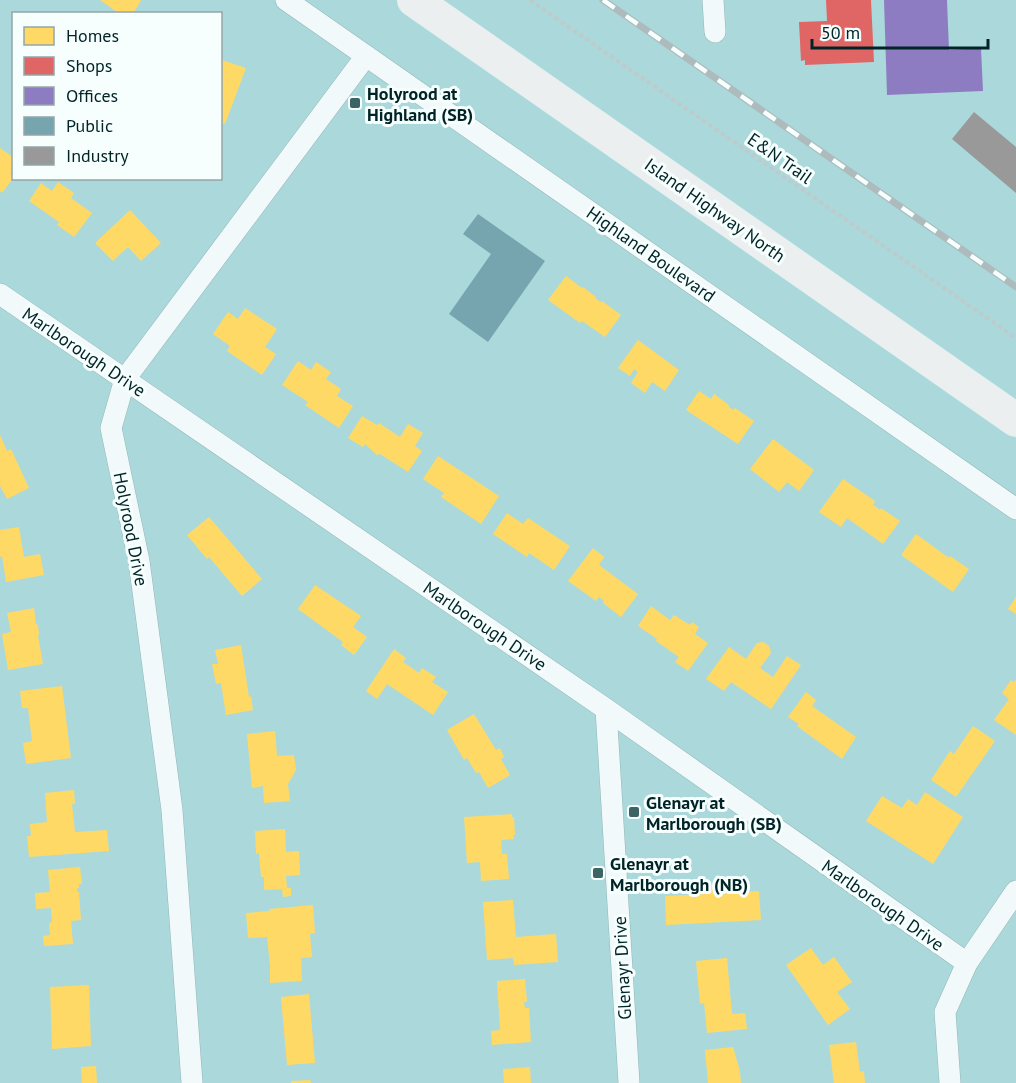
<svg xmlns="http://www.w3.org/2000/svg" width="1016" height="1083" font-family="'PT Sans',sans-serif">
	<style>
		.homes { fill: #ffd966 }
		.shops { fill: #e06666 }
		.offices { fill: #8e7cc3 }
		.public { fill: #76a5af }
		.industry { fill: #999 }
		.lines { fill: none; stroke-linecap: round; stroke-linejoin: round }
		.minor-casing { stroke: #91b6b7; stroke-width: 22 }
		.primary-casing { stroke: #d9eeef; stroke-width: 34 }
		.path { stroke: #bdcbcc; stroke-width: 4; stroke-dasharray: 4.5 3; stroke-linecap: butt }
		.minor { stroke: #f2f9fa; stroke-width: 21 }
		.primary { stroke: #ecefef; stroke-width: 33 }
		.rail-casing { stroke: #aebbbc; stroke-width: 7 }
		.rail { stroke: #f6fefe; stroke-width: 4.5; stroke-dasharray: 14; stroke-linecap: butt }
		.poi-dot { fill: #3c6365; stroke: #f6fefe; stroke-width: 2 }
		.labels { text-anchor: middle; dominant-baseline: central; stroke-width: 6; stroke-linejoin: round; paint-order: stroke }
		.poi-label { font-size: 18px; font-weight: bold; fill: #002426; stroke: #f6fefe; text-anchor: start }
		.street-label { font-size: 18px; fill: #002426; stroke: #f6fefe }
	</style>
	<rect width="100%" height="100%" fill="#abd9db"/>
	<g class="homes">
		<polygon points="100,0 141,0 133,14 120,14"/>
		<polygon points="222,60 246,68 225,124 220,123 220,63"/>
		<polygon points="0,148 14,158 14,169 10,174 14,177 2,193 0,191"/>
		<polygon points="58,182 74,193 71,198 92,213 74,237 57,225 59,222 29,201 41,183 52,191"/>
		<polygon points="130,210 161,243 141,261 128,247 113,261 95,243"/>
		<polygon points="566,276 582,288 583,287 596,297 595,298 601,302 602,301 621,315 605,337 582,321 580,323 548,300"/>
		<polygon points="245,308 277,329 265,347 276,354 262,375 227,351 230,346 213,334 228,312 238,319"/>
		<polygon points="638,340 679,370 665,391 652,382 645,393 631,383 638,372 634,369 630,376 618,368"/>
		<polygon points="298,361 311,370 316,362 331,372 326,379 341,389 337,396 353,406 339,428 305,405 308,402 282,385"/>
		<polygon points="699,391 711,399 714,394 729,405 728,406 733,410 735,408 754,421 738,444 686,410"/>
		<polygon points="362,416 377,425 379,423 400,437 408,424 423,433 415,446 422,451 408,472 380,454 377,455 365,444 363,447 348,438"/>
		<polygon points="0,435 7,451 11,449 29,488 7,499 0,486"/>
		<polygon points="773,439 814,470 799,491 787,482 779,492 750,469"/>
		<polygon points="438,456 499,496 481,524 441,497 444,493 423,479"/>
		<polygon points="843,479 875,501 873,505 880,510 881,508 900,521 883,544 847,518 841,527 819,512"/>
		<polygon points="507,513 523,524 528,518 570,546 554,570 529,553 527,557 493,534"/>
		<polygon points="209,517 262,579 242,596 209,557 207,559 187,535"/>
		<polygon points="19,527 24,557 40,554 44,575 6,582 2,556 0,557 0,530"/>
		<polygon points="916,534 949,558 950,556 969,569 953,592 901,555"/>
		<polygon points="593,548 604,557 599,565 638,594 621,617 603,603 604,601 599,597 596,601 568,581"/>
		<polygon points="315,585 361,616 353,627 367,637 354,655 341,645 343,642 298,609"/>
		<polygon points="1016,597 1016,614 1008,609"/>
		<polygon points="651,606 670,620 674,615 690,625 692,622 699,627 695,634 708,643 688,671 675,662 679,657 656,641 657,639 638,626"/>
		<polygon points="34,608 36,624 38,625 39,634 38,636 43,664 8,670 2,634 11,632 7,613"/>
		<polygon points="763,642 769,646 771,653 760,668 773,677 787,656 801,665 771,709 731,682 724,691 706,679 729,647 746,659 757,643"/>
		<polygon points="241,645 249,697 251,696 253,710 226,715 221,683 216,684 212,664 218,664 215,650"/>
		<polygon points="394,649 406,658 403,662 419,673 422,668 436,677 432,682 448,692 433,715 387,684 377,699 366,691"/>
		<polygon points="1016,679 1016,735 994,720 1009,699 1002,693 1011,680 1014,682"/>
		<polygon points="62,686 71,758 26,764 23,743 32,741 28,708 22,708 20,691"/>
		<polygon points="806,692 816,700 812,706 856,737 842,759 797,726 799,724 788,717"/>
		<polygon points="474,714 496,750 500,748 504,757 501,759 510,775 488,788 479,772 476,773 467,758 464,760 447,730"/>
		<polygon points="973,726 995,741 956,797 931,780 950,751 954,754"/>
		<polygon points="275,731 277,756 294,755 296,770 288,784 290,801 264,803 263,786 252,788 247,734"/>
		<polygon points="74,790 75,804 72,804 75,832 107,830 109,851 29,857 27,836 31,836 30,824 47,822 45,793"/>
		<polygon points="925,792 963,817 933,864 866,821 882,796 902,808 908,799 917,805"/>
		<polygon points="512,814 512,817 514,817 515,835 513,835 514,839 501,840 502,854 507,854 509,879 481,881 480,862 467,863 464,817"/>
		<polygon points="285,829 286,852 299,851 300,875 286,876 287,888 291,888 291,896 283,897 282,889 264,890 264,877 261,877 259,853 256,854 255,831"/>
		<polygon points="80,867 82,884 79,884 79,888 77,888 77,892 79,892 81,920 71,921 73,944 44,946 43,936 50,935 49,923 52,922 51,908 36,909 35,893 50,892 48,870"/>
		<polygon points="707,890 721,890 721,893 759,891 761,920 666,925 665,896 707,894"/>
		<polygon points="513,900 516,937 556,934 558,962 514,965 513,958 487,960 483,902"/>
		<polygon points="313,905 315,933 310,934 312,957 301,958 302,981 270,983 270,966 267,937 248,938 246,913 269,911 269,909"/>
		<polygon points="811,948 823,965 834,957 852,982 837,992 850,1009 828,1025 786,965"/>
		<polygon points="727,958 732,1014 745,1013 747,1029 707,1033 704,1003 700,1004 696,961"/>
		<polygon points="525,979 527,1002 524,1002 525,1008 529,1008 531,1042 492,1045 491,1031 500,1030 497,981"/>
		<polygon points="89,985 91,1046 52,1049 50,987"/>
		<polygon points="309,994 315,1063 287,1065 281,997"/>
		<polygon points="856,1042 860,1072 864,1071 865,1083 834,1083 829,1045"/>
		<polygon points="733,1047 740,1071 741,1083 708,1083 705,1050"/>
		<polygon points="96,1066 97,1083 82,1083 81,1067"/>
		<polygon points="530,1067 531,1083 504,1083 503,1069"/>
		<polygon points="310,1080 311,1083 291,1083 291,1081"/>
	</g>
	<polygon class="shops" points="826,0 871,0 874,62 805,65 805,60 801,61 799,22 827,21"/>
	<polygon class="offices" points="884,0 947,0 949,50 981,48 983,91 887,95"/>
	<polygon class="public" points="478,214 545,261 488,342 449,314 491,254 463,234"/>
	<polygon class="industry" points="974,112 1016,147 1016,193 952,139"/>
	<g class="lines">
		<g class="minor-casing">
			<g id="minor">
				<polyline points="286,0 1016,509"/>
				<polyline points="713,0 715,32"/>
				<polyline points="0,294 606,709 967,963"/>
				<polyline points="606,709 629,1083"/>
				<polyline points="192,1083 172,810 139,561 111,428 125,379 366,56"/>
				<polyline points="950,1083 945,1012 967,963 1016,891"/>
			</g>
		</g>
		<g class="primary-casing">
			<polyline id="primary" points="414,0 1016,420"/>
		</g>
		<polyline class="path" points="530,0 1016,338"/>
		<use href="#minor" class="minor"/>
		<use href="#primary" class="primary"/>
		<g class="rail-casing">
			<polyline id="rail" points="603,0 1016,287"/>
		</g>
		<use href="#rail" class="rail"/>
	</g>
	<g class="poi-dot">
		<rect x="349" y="97" width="12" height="12" rx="3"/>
		<rect x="628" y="806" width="12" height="12" rx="3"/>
		<rect x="592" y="867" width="12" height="12" rx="3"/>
	</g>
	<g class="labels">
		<g class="poi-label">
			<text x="367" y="93">Holyrood at<tspan x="367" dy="21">Highland (SB)</tspan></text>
			<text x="646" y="802">Glenayr at<tspan x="646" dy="21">Marlborough (SB)</tspan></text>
			<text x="610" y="863">Glenayr at<tspan x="610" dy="21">Marlborough (NB)</tspan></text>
		</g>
		<g class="street-label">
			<text transform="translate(780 158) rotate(35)">E&amp;N Trail</text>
			<text transform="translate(715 210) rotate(35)">Island Highway North</text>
			<text transform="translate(651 254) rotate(35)">Highland Boulevard</text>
			<text transform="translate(84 352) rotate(34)">Marlborough Drive</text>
			<text transform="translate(131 529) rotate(79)">Holyrood Drive</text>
			<text transform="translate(485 626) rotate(34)">Marlborough Drive</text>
			<text transform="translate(883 905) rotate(35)">Marlborough Drive</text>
			<text transform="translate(622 968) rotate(-93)">Glenayr Drive</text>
		</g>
	</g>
	<rect x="12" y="12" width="210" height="168" fill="#f6fefe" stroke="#94a7a8" stroke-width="1.5"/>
	<rect x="24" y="27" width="30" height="18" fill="#ffd966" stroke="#94a7a8" stroke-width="1.5"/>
	<text x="66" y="42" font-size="18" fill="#002426">Homes</text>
	<rect x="24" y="57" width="30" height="18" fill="#e06666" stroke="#94a7a8" stroke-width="1.5"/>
	<text x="66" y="72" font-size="18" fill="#002426">Shops</text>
	<rect x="24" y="87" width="30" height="18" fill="#8e7cc3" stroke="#94a7a8" stroke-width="1.5"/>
	<text x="66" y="102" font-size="18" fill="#002426">Offices</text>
	<rect x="24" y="117" width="30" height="18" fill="#76a5af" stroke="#94a7a8" stroke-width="1.5"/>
	<text x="66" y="132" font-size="18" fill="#002426">Public</text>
	<rect x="24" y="147" width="30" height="18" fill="#999999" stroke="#94a7a8" stroke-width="1.5"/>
	<text x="66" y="162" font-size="18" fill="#002426">Industry</text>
	<path d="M812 39v9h176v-9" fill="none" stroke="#002426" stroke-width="3"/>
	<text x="821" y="39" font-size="18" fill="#002426" stroke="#f6fefe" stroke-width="4.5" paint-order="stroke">50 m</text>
</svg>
